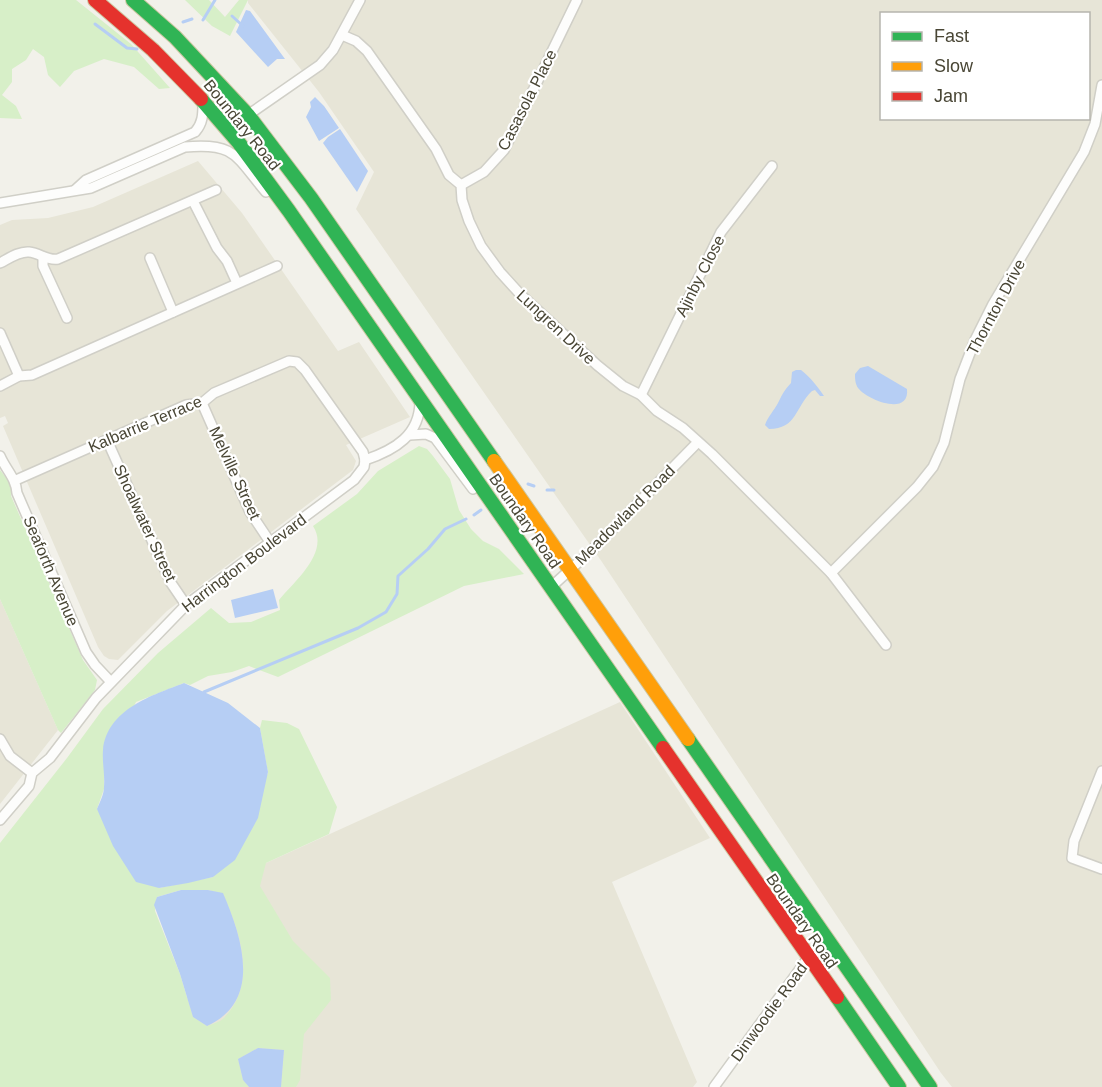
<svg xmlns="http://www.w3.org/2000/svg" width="1102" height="1087" font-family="Arial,sans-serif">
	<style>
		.residential { fill: #e7e5d7; fill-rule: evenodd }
		.green { fill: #d7efc8; fill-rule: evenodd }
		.water { fill: #b6cef4 }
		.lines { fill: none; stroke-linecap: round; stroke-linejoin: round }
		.stream { stroke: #b6cef4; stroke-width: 3 }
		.street-casing { stroke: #d0cfc7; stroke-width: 12 }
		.fast-casing { stroke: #cdc7a2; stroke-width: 16 }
		.slow-casing { stroke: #cdc7a2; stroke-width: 16 }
		.jam-casing { stroke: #cdc7a2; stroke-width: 16 }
		.street { stroke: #fdfdfc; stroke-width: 9 }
		.fast { stroke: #30b455; stroke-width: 14 }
		.slow { stroke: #ff9f0a; stroke-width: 14 }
		.jam { stroke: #e5322d; stroke-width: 14 }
		.labels { text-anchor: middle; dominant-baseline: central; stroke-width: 4.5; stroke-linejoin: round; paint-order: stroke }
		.street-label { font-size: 16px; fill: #494635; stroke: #fff }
	</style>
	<rect width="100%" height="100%" fill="#f2f1ea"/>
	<g class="residential">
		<path d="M248 0H1102V1087H952L941 1073 602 562 356 209 374 172 319 92 248 3ZM882 14H1088V118H882Z"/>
		<polygon points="198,161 242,213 338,351 359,342 410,417 346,445 356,461 353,470 167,611 118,660 109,659 104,656 98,647 3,426 8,423 5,416 0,418 0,225 12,220 48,218 93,207"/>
		<polygon points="0,599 58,730 0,804"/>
		<polygon points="620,702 710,838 612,882 697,1082 693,1087 156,1087 229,880"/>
	</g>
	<g class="green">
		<polygon points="0,0 76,0 131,44 170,88 159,89 134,67 104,59 74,71 60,87 48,75 44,57 33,49 26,60 12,69 12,82 2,95 16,106 22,119 0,118"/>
		<polygon points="185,0 209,0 225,17 239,0 248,0 230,36 212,26"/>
		<path d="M419 446 427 449 433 456 450 479 459 510 471 529 483 541 499 549 524 574 464 586 278 677 249 666 232 672 208 676 190 685 184 683 136 702 104 770V789L97 809 159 888 213 877 268 773 260 728 262 720 287 723 299 729 337 807 329 834 266 863 260 886 293 941 330 978 331 1000 304 1034 300 1080 296 1087H281L284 1050 258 1048 238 1059 243 1080 249 1087H0V843L67 758 103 709 158 653 211 608 229 623 251 622 280 610 279 600C295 581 330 552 313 526L357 494 378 471ZM181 890H208L223 894C240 932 258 983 224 1018 220 1022 212 1024 207 1026L193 1017 180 974 155 911 157 897Z"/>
		<polygon points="0,470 11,484 11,496 83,660 97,680 95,690 61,733 58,730 0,599"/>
	</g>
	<g class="water">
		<polygon points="246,10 250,11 285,59 277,59 268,67 236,32"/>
		<polygon points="315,97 324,106 339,128 319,141 306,117 311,107 310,102"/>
		<polygon points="340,129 368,171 357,192 323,143 328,137"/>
		<path d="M868 366 907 389C910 417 867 400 858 388 855 383 855 379 855 374L860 368Z"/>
		<path d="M796 370H801C811 378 817 386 824 396H820L815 390 812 391C795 407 797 429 769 429L765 425C768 416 774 411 778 403 783 393 783 392 791 383L792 372Z"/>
		<polygon points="273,589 278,608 235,618 231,600"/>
		<path d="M184 683 228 703 260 728 268 772 258 818 235 860 213 877 188 883 159 888 136 882 113 846 97 809C100 802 104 794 104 787 105 774 102 762 103 750 107 709 153 695 184 683Z"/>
		<path d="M181 890H208L223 893C242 937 263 1001 207 1026L193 1017 180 974 154 905 157 897Z"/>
		<polygon points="258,1048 284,1050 281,1087 249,1087 243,1080 238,1059"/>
	</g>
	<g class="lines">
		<g class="stream">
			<polyline points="232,16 243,26"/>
			<polyline points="203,20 215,0"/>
			<polyline points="183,22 192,19"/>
			<polyline points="95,24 127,48 137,49"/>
			<polyline points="528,484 534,486"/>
			<polyline points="547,490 554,490"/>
			<polyline points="474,515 481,510"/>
			<polyline points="204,692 358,628 386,612 397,594 398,576 428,549 445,529 466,519"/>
		</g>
		<g class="street-casing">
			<g id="street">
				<polyline points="342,35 356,41 367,51 436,149 449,175 461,185 462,200 469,221 481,246 500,272 520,294 597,365 623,386 641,395 657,411 683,428 712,454 831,573 886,645"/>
				<polyline points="248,115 320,65 333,50 360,0"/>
				<polyline points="461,185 484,172 504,150 577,0"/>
				<path d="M75 190 86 180 195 132C203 123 203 114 203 103"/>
				<polyline points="193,201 217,248 227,261 237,283"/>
				<path d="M0 203 91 188 185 147C236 142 236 157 266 192"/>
				<polyline points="43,257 43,266 67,318"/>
				<polyline points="150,258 173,312"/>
				<path d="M0 263C8 259 19 251 29 252 40 253 47 261 58 259L216 190"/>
				<polyline points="0,333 19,376"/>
				<polyline points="0,386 19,376 32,375 277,266"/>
				<polyline points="641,395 721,232 772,166"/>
				<polyline points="202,403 250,512 270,542"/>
				<polyline points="410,435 426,434 435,438 473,489"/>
				<polyline points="107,440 171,583 186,605"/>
				<path d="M0 456C6 470 16 478 17 493L86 652 95 665 111 682"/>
				<path d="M365 460C395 450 420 435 420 401"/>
				<polyline points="16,480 186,405 202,403 214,393 289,361 297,362 305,370 363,452 365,460"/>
				<polyline points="831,573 917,487 933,467 944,443 960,379 975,340 993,304 1084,152 1095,124 1102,85"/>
				<polyline points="551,587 593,549 698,442"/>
				<polyline points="0,739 10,756 32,773"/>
				<polyline points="1102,771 1074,841 1072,858 1102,869"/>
				<polyline points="0,820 29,786 32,773 50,758 96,698 186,605 354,480 364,467 365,460"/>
				<polyline points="714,1087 808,958 830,943"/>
			</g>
		</g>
		<g class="fast-casing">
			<g id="fast">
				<polyline points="133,0 175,37 248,115 311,198 494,461"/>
				<polyline points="201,99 239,143 289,211 663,748"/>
				<polyline points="688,739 930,1087"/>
				<polyline points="837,997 899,1087"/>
			</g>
		</g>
		<g class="slow-casing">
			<polyline id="slow" points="494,461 688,739"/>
		</g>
		<g class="jam-casing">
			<g id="jam">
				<polyline points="95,0 153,50 201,99"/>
				<polyline points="663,748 837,997"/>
			</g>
		</g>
		<use href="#street" class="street"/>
		<use href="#fast" class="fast"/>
		<use href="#slow" class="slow"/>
		<use href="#jam" class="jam"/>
	</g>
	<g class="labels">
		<g class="street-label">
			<text transform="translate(527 100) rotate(-63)">Casasola Place</text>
			<text transform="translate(242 125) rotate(51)">Boundary Road</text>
			<text transform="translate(700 276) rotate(-63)">Ajinby Close</text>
			<text transform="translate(996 307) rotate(-62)">Thornton Drive</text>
			<text transform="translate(556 327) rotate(43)">Lungren Drive</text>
			<text transform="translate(145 424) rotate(-23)">Kalbarrie Terrace</text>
			<text transform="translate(235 473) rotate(65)">Melville Street</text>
			<text transform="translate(625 515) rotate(-45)">Meadowland Road</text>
			<text transform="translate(525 521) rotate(55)">Boundary Road</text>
			<text transform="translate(145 523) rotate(65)">Shoalwater Street</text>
			<text transform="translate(244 563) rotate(-37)">Harrington Boulevard</text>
			<text transform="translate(51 571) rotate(67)">Seaforth Avenue</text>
			<text transform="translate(802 921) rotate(55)">Boundary Road</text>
			<text transform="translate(769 1012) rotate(-54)">Dinwoodie Road</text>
		</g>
	</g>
	<rect x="880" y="12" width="210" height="108" fill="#ffffff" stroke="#b6b5ae" stroke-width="1.5"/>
	<rect x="892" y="32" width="30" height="9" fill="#30b455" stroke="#b6b5ae" stroke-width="1.5"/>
	<text x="934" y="42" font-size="18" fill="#494635">Fast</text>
	<rect x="892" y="62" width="30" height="9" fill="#ff9f0a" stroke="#b6b5ae" stroke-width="1.5"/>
	<text x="934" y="72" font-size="18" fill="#494635">Slow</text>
	<rect x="892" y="92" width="30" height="9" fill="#e5322d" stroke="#b6b5ae" stroke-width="1.5"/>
	<text x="934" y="102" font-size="18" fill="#494635">Jam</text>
</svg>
